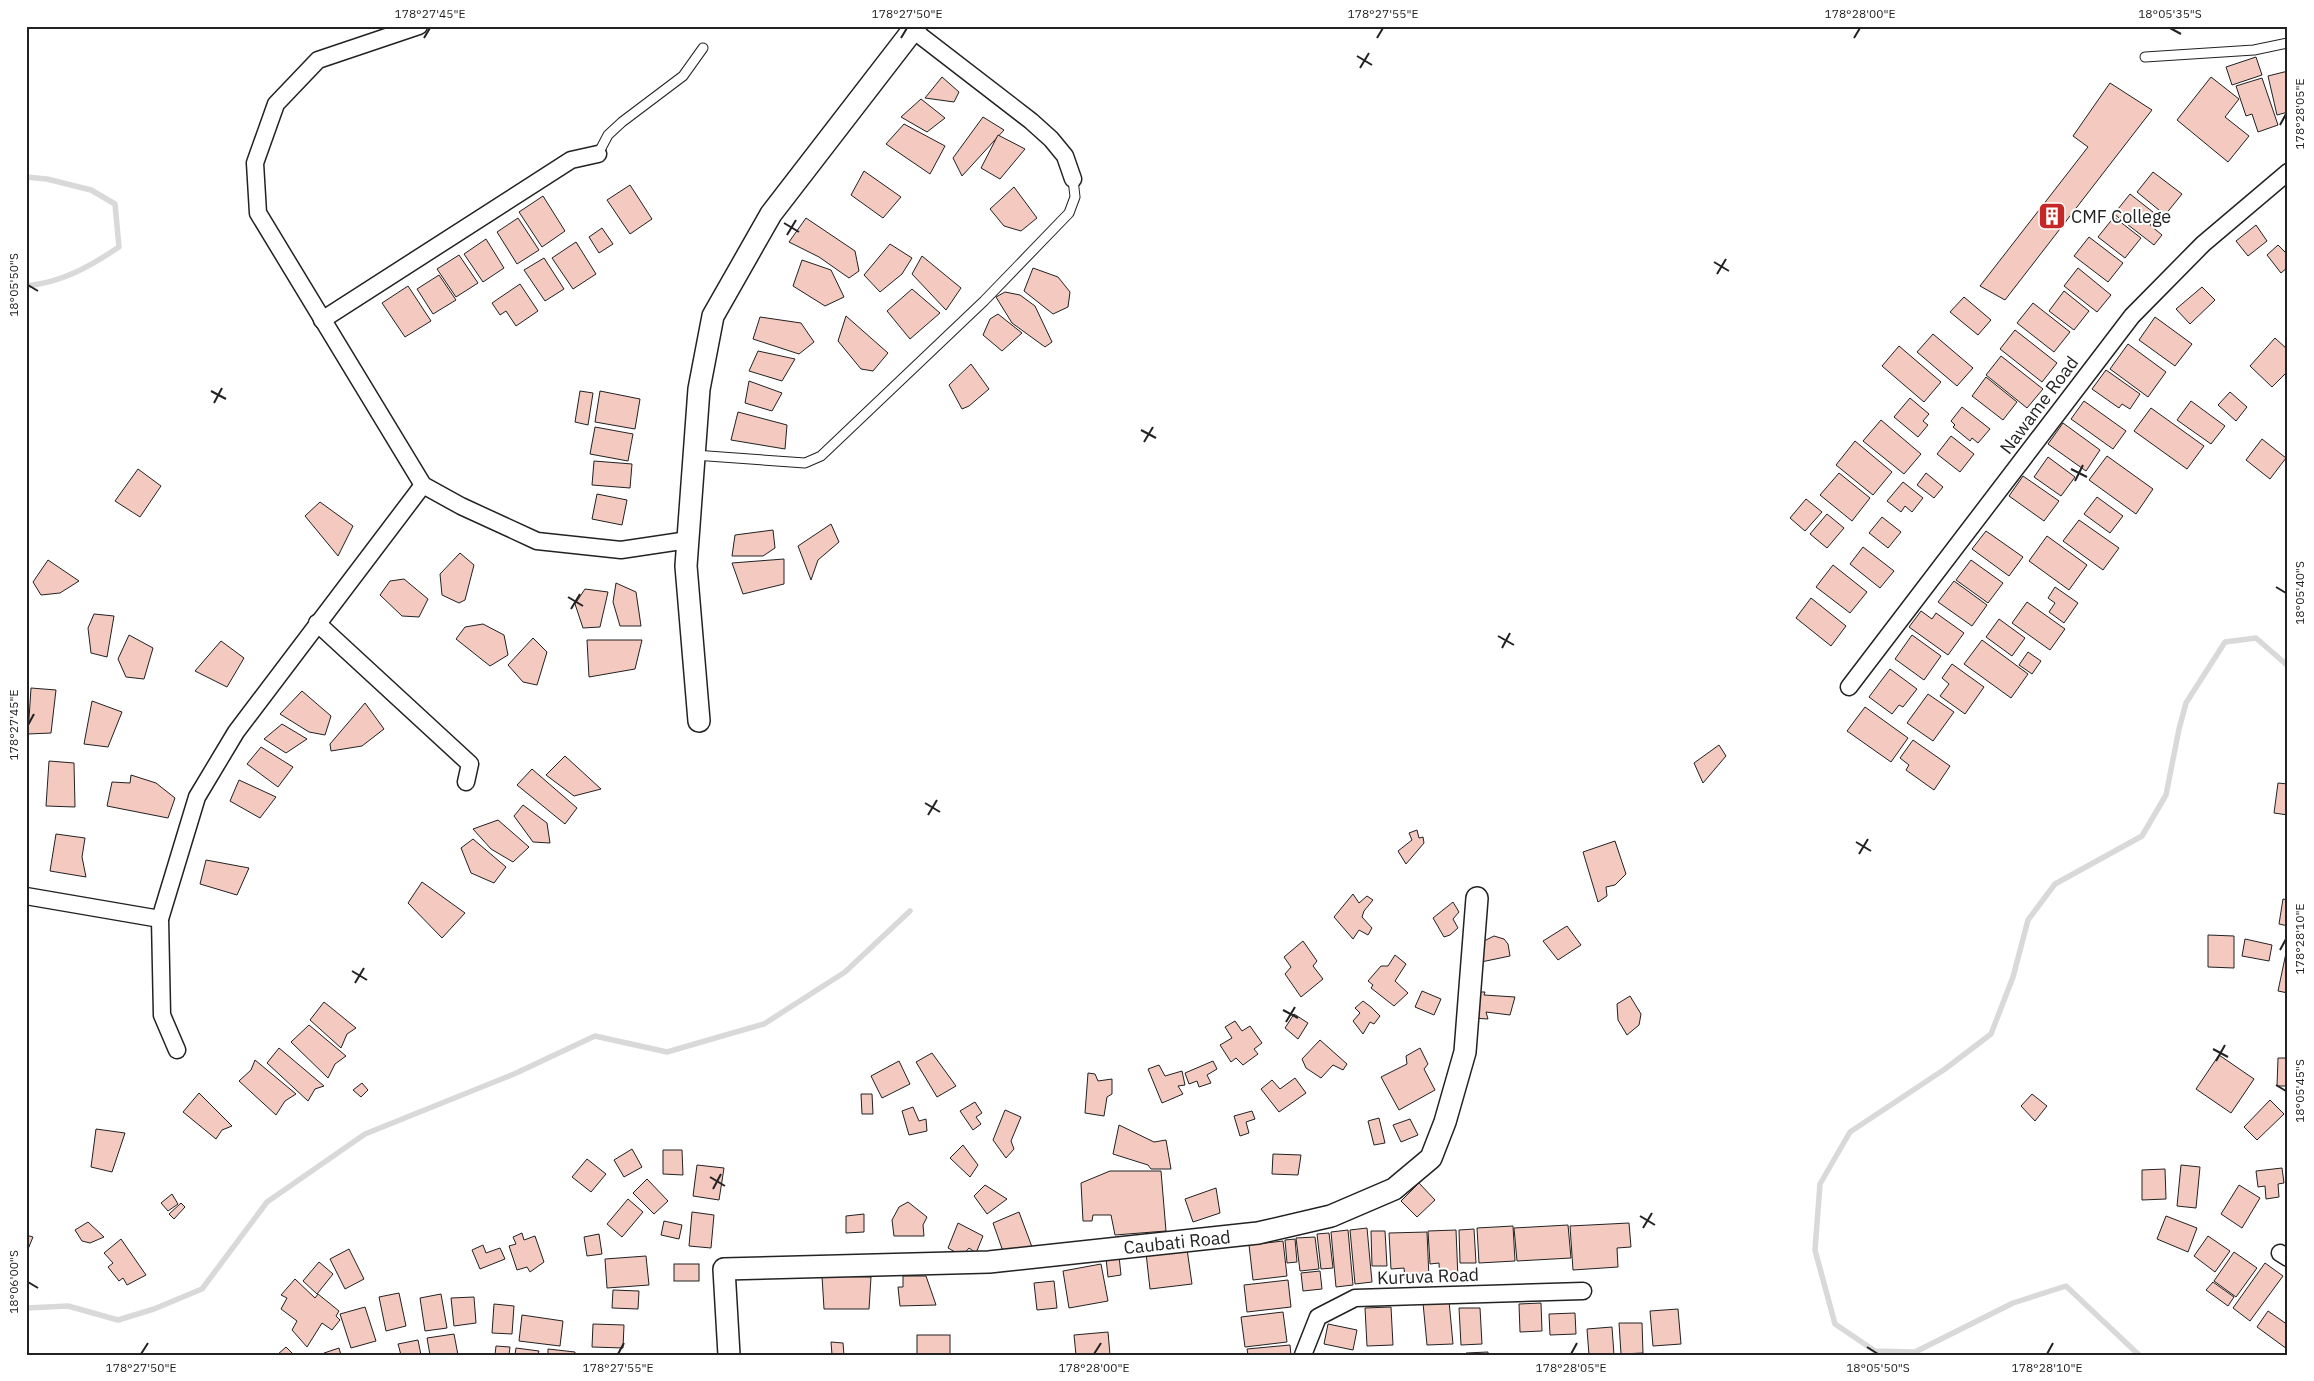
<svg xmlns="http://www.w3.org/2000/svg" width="2314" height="1381" font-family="'IBM Plex Sans',sans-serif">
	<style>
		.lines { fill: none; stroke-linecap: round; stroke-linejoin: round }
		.stream { stroke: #d9d9d9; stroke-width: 5.5 }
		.building { fill: #f3c9c0; stroke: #222 }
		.service-casing { stroke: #222; stroke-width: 11 }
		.minor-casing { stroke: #222; stroke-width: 19 }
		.tertiary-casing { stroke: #222; stroke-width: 24 }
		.service { stroke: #fff; stroke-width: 9 }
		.minor { stroke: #fff; stroke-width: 16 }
		.tertiary { stroke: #fff; stroke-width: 21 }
		.ticks { fill: none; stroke: #222; stroke-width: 2 }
		.labels { text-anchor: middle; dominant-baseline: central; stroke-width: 4; stroke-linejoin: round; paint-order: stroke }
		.poi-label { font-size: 18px; fill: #222; stroke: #fff; text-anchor: start }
		.street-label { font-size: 18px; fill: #222; stroke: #fff }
		.neatline { fill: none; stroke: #222; stroke-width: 2 }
		.ticks-label { font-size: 12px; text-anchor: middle; fill: #222 }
	</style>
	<rect width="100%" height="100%" fill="#fff"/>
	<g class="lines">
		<g class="stream">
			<path d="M26 177 47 179 91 190 115 204 119 247C89 267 63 282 26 286"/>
			<polyline points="26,1308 68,1306 118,1320 154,1309 202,1289 267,1202 365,1134 514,1074 595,1036 667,1052 764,1024 845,972 910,911"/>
			<polyline points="2139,1355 2066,1286 2013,1303 1915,1352 1875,1351 1835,1324 1815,1250 1820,1184 1850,1132 1945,1069 1991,1034 2013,977 2028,920 2055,884 2142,836 2166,795 2179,729 2186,703 2225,642 2256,638 2288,666"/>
		</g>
	</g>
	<g class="building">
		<polygon points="2256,57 2262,75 2232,85 2226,67"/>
		<polygon points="2288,71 2288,112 2277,115 2268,76"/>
		<polygon points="942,77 959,92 954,102 925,98"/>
		<polygon points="2211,77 2239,99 2225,117 2249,136 2228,162 2177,120"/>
		<polygon points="2262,78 2278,125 2258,132 2252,114 2246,116 2236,86"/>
		<polygon points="2110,83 2152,110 2005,300 1980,286 2088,147 2073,136"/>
		<polygon points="921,99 945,118 927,132 901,117"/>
		<polygon points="983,117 1004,130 962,176 953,158"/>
		<polygon points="904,124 945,146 930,174 886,144"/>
		<polygon points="998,135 1025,149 1000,179 981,168"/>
		<polygon points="864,171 901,197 883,218 851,195"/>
		<polygon points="2153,172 2182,194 2165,215 2137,192"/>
		<polygon points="630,185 652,219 630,234 607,200"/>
		<polygon points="1014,187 1037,218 1021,231 1004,226 990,209"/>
		<polygon points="2130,194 2158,216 2150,225 2162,235 2154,245 2114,214"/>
		<polygon points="543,196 565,231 542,247 519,212"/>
		<polygon points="2114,217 2141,238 2125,258 2098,237"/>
		<polygon points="518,218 539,250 517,264 497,232"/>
		<polygon points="806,218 855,251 859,271 849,278 819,257 789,242"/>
		<polygon points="2256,225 2267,241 2248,256 2236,241"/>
		<polygon points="602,228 613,244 599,253 589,237"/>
		<polygon points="2089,237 2123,263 2108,282 2074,256"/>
		<polygon points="486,239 504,268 483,282 464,254"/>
		<polygon points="576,242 596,274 573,289 552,258"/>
		<polygon points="890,244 912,258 902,274 880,292 864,275"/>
		<polygon points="2278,245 2288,255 2288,267 2281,273 2267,255"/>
		<polygon points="459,255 478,283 456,297 437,269"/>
		<polygon points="922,256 961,288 946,310 912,274"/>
		<polygon points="544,258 564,289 545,301 524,270"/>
		<polygon points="802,260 831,270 844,297 825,306 793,286"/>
		<polygon points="1033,268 1058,277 1070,292 1068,307 1053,314 1024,291"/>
		<polygon points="2078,268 2111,295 2097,312 2064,286"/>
		<polygon points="439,275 456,300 433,314 417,289"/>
		<polygon points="520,284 538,311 516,326 506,311 500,315 492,303"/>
		<polygon points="408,286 431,321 405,337 382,303"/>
		<polygon points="2202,287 2215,300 2190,324 2176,309"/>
		<polygon points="912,289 940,313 910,339 887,311"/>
		<polygon points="2064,291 2089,311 2074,330 2049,311"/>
		<polygon points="1005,292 1020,295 1035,306 1052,342 1045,347 1012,323 996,297"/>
		<polygon points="1964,297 1991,320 1978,335 1950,312"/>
		<polygon points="2033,303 2070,332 2054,352 2017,323"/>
		<polygon points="998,314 1022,333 1002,351 983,335 990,319"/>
		<polygon points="846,316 888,353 873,371 861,369 838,341"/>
		<polygon points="760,317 801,323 814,342 799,354 753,339"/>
		<polygon points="2155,317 2192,344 2175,366 2139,340"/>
		<polygon points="2015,330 2057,363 2042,382 2000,349"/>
		<polygon points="1933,334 1973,368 1957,386 1917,352"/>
		<polygon points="2275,338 2288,350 2288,371 2272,387 2250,366"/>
		<polygon points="2128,344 2166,372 2148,397 2110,369"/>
		<polygon points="1899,346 1941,382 1924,402 1882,366"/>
		<polygon points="758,351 795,359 782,381 749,371"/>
		<polygon points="2001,356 2043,389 2027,408 1986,375"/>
		<polygon points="971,364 989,389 969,406 962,409 949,385"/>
		<polygon points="2106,370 2140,394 2130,409 2122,404 2119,408 2092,389"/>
		<polygon points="1986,377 2017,402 2003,420 1972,396"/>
		<polygon points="749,381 782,393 772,411 745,403"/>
		<polygon points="580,391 593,393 588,425 575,422"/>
		<polygon points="600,391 640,399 635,429 595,422"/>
		<polygon points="2230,392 2247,407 2236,421 2218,405"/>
		<polygon points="1910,398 1929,414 1923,421 1928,425 1918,437 1894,417"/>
		<polygon points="2084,401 2126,431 2113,449 2071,419"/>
		<polygon points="2191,401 2225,426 2211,444 2177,420"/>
		<polygon points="1962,407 1990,429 1978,443 1972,438 1970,441 1953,427 1955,425 1951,421"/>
		<polygon points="2151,408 2204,446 2187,469 2134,431"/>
		<polygon points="738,412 787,425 785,449 731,440"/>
		<polygon points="1881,420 1921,454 1904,474 1863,441"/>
		<polygon points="2063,423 2100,450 2086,471 2048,444"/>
		<polygon points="595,427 633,434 628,461 590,454"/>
		<polygon points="1951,436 1974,454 1960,472 1937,454"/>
		<polygon points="2262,439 2286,458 2270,479 2246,460"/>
		<polygon points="1855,441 1892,472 1873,495 1836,465"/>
		<polygon points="2107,456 2153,489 2136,514 2089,480"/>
		<polygon points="2048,457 2075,477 2061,496 2034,477"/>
		<polygon points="594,461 632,464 630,488 592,485"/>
		<polygon points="138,469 161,486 140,517 115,501"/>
		<polygon points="1839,473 1870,498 1852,521 1820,495"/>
		<polygon points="1926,473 1943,487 1934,498 1917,485"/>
		<polygon points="2023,476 2059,501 2044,521 2009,496"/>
		<polygon points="1903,482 1923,498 1912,512 1905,506 1901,512 1887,501"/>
		<polygon points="597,494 627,500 622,525 592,519"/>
		<polygon points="2097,497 2123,516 2110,533 2084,514"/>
		<polygon points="1806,499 1822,512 1805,531 1790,518"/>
		<polygon points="320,502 353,526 338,556 305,516"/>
		<polygon points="1827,514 1844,528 1827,548 1810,534"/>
		<polygon points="1882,517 1901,532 1888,548 1869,533"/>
		<polygon points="2079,520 2119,548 2103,570 2063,541"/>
		<polygon points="831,524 839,542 818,560 811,580 798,546"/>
		<polygon points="773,530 775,548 763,556 732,556 735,535"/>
		<polygon points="1986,531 2023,557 2009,576 1972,549"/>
		<polygon points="2047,536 2087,565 2069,590 2029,561"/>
		<polygon points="1863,547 1894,571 1880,588 1850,564"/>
		<polygon points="460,553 474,565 465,600 459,603 442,595 440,574"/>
		<polygon points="784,559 784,584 743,594 732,563"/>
		<polygon points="48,560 79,581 60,593 41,595 33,582"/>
		<polygon points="1971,560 2003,583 1988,603 1956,580"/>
		<polygon points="1833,565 1867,592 1850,613 1816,587"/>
		<polygon points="404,579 428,599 419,617 402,616 380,595 390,581"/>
		<polygon points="1954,581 1987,605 1972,626 1938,602"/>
		<polygon points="616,583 636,592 641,626 620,626 613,602"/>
		<polygon points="2055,587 2078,603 2064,623 2049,612 2055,603 2048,598"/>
		<polygon points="585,589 608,592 600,627 583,628 575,604"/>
		<polygon points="1811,598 1846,626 1831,646 1796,618"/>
		<polygon points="2027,602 2065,629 2050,650 2012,623"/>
		<polygon points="1921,611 1932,619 1936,613 1964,633 1948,655 1909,627"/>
		<polygon points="94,614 114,616 107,657 91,653 88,628"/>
		<polygon points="1999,619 2025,638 2012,656 1986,637"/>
		<polygon points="483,624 504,635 508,655 490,666 456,639 465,627"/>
		<polygon points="129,635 153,648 144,679 126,677 118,659"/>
		<polygon points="1912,635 1941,656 1924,680 1895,659"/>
		<polygon points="533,638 547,652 537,685 523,682 508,665"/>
		<polygon points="587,640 642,640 635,669 589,677"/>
		<polygon points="1982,640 2028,674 2011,698 1964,664"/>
		<polygon points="221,641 244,658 227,687 195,671"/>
		<polygon points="2028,652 2041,661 2032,674 2019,665"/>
		<polygon points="1952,664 1984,687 1965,714 1940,696 1949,684 1942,678"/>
		<polygon points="1890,669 1917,689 1903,707 1899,705 1892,714 1869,697"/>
		<polygon points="31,688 56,690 51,733 28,734"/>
		<polygon points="302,691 331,716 325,735 309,732 280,714"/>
		<polygon points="1928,694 1954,712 1933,741 1907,723"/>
		<polygon points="92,701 122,712 108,747 84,744"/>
		<polygon points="365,703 384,729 362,746 331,751 330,744"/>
		<polygon points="1865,707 1908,738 1891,762 1847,731"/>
		<polygon points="282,724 307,739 286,753 264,739"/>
		<polygon points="1913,740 1950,766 1934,790 1906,770 1909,765 1900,758"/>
		<polygon points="1719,745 1726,756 1703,783 1694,763"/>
		<polygon points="261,747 293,767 278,787 247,764"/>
		<polygon points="565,756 601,789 574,796 546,775"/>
		<polygon points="49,761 74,763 75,807 46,806"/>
		<polygon points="532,769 577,808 565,824 517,785"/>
		<polygon points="131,775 156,783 175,798 168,818 107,806 112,782 130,783"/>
		<polygon points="239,780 276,797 260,818 230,801"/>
		<polygon points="2278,783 2288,784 2288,815 2274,813"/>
		<polygon points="523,805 547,823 550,843 533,842 514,816"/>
		<polygon points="498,820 529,847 513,862 491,849 473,829"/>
		<polygon points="1417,830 1419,838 1423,837 1424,843 1406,864 1398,851 1412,840 1409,833"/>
		<polygon points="56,834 85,838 82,857 86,877 50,871"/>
		<polygon points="473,839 506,867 494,883 471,873 461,848"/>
		<polygon points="1615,841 1626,874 1615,885 1606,887 1607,896 1598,902 1583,852"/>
		<polygon points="206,860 249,868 237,895 200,884"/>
		<polygon points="422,882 465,913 442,938 408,903"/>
		<polygon points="1353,894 1359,903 1367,896 1373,900 1364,911 1362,917 1372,928 1368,935 1359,930 1353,939 1334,917"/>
		<polygon points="2283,899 2288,900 2288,926 2279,924"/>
		<polygon points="1453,902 1459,912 1453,919 1458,928 1450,935 1444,937 1433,918"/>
		<polygon points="1567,926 1581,945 1558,960 1543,941"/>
		<polygon points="2208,935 2234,936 2234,968 2208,967"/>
		<polygon points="1494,936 1504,939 1508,944 1510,956 1481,962 1480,943"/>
		<polygon points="2245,939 2272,945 2269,961 2242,956"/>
		<polygon points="1303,941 1317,961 1313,966 1323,979 1301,997 1285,974 1291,967 1284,957"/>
		<polygon points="2286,953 2288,954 2288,993 2278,991"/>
		<polygon points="1395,955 1406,964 1395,981 1408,993 1394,1006 1371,988 1373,985 1368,981 1381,966 1388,966"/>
		<polygon points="1422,991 1441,999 1434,1015 1415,1007"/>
		<polygon points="1478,992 1485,992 1484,995 1515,997 1510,1015 1486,1012 1488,1019 1472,1018"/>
		<polygon points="1630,996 1641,1014 1639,1025 1627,1035 1618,1020 1617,1004"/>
		<polygon points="1363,1001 1371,1007 1380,1016 1374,1024 1370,1022 1363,1034 1353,1021 1360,1013 1355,1008"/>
		<polygon points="324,1002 356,1028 347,1034 341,1048 310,1020"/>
		<polygon points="1294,1014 1308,1023 1298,1039 1285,1028"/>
		<polygon points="1235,1021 1242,1031 1250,1026 1262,1043 1254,1049 1258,1054 1243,1065 1236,1058 1231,1062 1220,1045 1232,1038 1225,1027"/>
		<polygon points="309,1025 346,1056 335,1064 328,1078 291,1042"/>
		<polygon points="1320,1040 1347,1064 1343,1070 1333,1065 1321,1078 1306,1068 1302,1059"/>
		<polygon points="279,1048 324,1086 315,1089 308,1101 267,1063"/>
		<polygon points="1420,1048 1428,1064 1424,1069 1435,1090 1399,1110 1381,1077 1407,1064 1406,1056"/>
		<polygon points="932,1053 956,1086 937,1097 916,1062"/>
		<polygon points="2219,1055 2254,1079 2231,1113 2196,1089"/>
		<polygon points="2278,1058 2288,1058 2288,1086 2277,1086"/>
		<polygon points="255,1060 296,1094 285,1101 276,1115 239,1081 251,1070"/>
		<polygon points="899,1061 910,1084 882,1098 871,1076"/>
		<polygon points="1213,1061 1217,1069 1207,1075 1211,1083 1199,1087 1197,1081 1189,1084 1185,1073"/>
		<polygon points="1159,1065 1165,1076 1182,1071 1185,1085 1178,1086 1183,1094 1162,1103 1148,1069"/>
		<polygon points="1088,1073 1095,1074 1098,1081 1112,1079 1112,1094 1107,1097 1104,1116 1085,1113"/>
		<polygon points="1295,1078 1306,1093 1279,1112 1261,1089 1272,1080 1280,1089"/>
		<polygon points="362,1083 368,1090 361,1097 353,1090"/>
		<polygon points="199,1093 232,1126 222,1130 216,1139 183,1112"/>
		<polygon points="861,1094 872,1094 873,1114 862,1114"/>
		<polygon points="2032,1094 2047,1106 2035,1121 2021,1106"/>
		<polygon points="2270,1100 2284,1114 2257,1140 2244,1127"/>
		<polygon points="975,1102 982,1113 976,1117 981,1124 973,1130 960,1111"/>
		<polygon points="913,1107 919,1121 926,1119 927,1131 909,1135 902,1111"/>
		<polygon points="1005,1110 1021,1117 1011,1141 1014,1149 1006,1158 993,1140"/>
		<polygon points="1252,1111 1255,1119 1246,1122 1249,1133 1240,1136 1234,1116"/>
		<polygon points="1379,1118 1385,1143 1374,1145 1368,1121"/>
		<polygon points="1410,1119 1418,1135 1401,1142 1393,1125"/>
		<polygon points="1119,1125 1154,1142 1166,1140 1171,1169 1151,1169 1148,1165 1113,1154"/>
		<polygon points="96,1129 125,1133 112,1172 91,1167"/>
		<polygon points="963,1145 978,1165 970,1177 950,1158"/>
		<polygon points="632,1149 642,1167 624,1177 614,1160"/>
		<polygon points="663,1150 682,1150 683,1175 663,1174"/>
		<polygon points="1273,1154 1301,1155 1298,1175 1272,1174"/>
		<polygon points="587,1159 606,1174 591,1192 572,1177"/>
		<polygon points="697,1165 724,1168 719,1200 693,1196"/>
		<polygon points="2181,1165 2200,1167 2196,1208 2177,1206"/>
		<polygon points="2282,1168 2284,1183 2278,1184 2279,1197 2266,1199 2265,1186 2258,1187 2256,1171"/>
		<polygon points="2165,1169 2166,1199 2142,1200 2142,1170"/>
		<polygon points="1110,1171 1161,1171 1166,1231 1115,1235 1111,1215 1093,1215 1092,1221 1083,1221 1081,1183"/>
		<polygon points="647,1179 668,1201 654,1214 633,1193"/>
		<polygon points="1419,1183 1435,1200 1417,1217 1401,1201"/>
		<polygon points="985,1185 1007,1199 987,1214 974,1196"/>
		<polygon points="2239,1185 2260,1198 2242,1228 2221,1214"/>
		<polygon points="1216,1188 1220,1213 1193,1222 1185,1199"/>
		<polygon points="172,1194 178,1204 168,1211 161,1203"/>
		<polygon points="628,1199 643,1212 622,1237 607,1224"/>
		<polygon points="908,1202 927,1217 923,1225 924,1236 894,1236 892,1220 899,1207"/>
		<polygon points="181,1203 185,1207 174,1219 169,1214"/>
		<polygon points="692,1212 714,1215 711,1248 689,1246"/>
		<polygon points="1019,1212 1032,1247 1005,1257 993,1223"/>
		<polygon points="864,1214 864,1232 846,1233 846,1216"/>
		<polygon points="2166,1216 2197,1228 2188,1252 2157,1239"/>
		<polygon points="664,1221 682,1225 679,1239 661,1235"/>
		<polygon points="88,1222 104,1237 90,1243 82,1241 75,1230"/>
		<polygon points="958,1223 983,1236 976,1253 969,1248 962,1256 948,1248"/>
		<polygon points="1629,1223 1631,1247 1617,1248 1618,1267 1573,1270 1570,1226"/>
		<polygon points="1568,1225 1571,1258 1517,1261 1514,1228"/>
		<polygon points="1513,1226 1515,1261 1479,1263 1477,1228"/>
		<polygon points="1367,1228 1372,1282 1355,1284 1350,1230"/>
		<polygon points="1474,1229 1476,1263 1460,1263 1459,1230"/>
		<polygon points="1348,1230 1353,1285 1336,1287 1331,1232"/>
		<polygon points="1456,1230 1458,1279 1440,1279 1439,1263 1430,1264 1428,1231"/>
		<polygon points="1371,1231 1385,1231 1387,1266 1372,1266"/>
		<polygon points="1427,1232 1429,1278 1405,1279 1404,1268 1391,1269 1389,1233"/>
		<polygon points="522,1233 524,1240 535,1236 544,1262 530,1272 527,1267 517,1270 509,1246 516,1244 513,1237"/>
		<polygon points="1329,1233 1333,1268 1321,1269 1317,1234"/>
		<polygon points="599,1234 602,1254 587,1256 584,1237"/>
		<polygon points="26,1235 33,1237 26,1254"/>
		<polygon points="2208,1236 2230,1251 2215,1272 2194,1256"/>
		<polygon points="1315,1237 1319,1269 1300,1271 1296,1238"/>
		<polygon points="121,1239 146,1275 127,1285 123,1278 119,1281 108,1267 113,1263 104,1253"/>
		<polygon points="1295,1239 1297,1262 1287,1263 1285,1240"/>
		<polygon points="1283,1241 1287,1276 1253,1280 1249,1245"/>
		<polygon points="483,1245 486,1253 500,1248 505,1259 480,1269 472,1250"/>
		<polygon points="349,1249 364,1279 345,1289 330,1259"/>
		<polygon points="1187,1249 1192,1284 1150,1289 1146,1253"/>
		<polygon points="2234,1252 2257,1268 2236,1297 2214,1281"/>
		<polygon points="646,1256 649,1285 607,1288 605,1259"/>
		<polygon points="1119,1256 1121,1275 1108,1277 1106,1258"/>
		<polygon points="319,1262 333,1274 317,1294 303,1281"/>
		<polygon points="2265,1263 2283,1276 2250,1321 2233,1308"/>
		<rect x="674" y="1264" width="25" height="17"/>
		<polygon points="1101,1264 1108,1301 1069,1308 1063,1271"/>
		<polygon points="1320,1271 1322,1289 1303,1291 1301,1273"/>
		<polygon points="822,1276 871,1277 869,1309 824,1309"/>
		<polygon points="903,1276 926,1276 936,1305 900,1306 898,1287 903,1287"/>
		<polygon points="295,1279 315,1298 318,1294 339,1311 336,1316 340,1320 332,1330 322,1323 307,1347 292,1330 297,1321 281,1309 287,1298 281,1295"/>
		<polygon points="1288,1280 1291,1307 1247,1312 1244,1285"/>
		<polygon points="1054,1281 1057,1308 1037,1310 1034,1283"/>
		<polygon points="2213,1282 2234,1297 2228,1306 2206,1290"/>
		<polygon points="613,1290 639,1291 638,1309 612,1308"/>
		<polygon points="399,1293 406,1326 386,1331 379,1297"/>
		<polygon points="441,1294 447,1328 425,1331 420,1298"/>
		<polygon points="474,1297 476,1323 454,1326 451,1298"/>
		<polygon points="1449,1301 1453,1344 1427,1345 1423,1303"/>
		<polygon points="1541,1303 1542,1331 1520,1332 1519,1304"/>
		<polygon points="494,1304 514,1306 512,1334 492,1333"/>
		<polygon points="365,1307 376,1341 351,1348 340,1314"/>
		<polygon points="1391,1307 1393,1345 1367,1346 1365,1308"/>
		<polygon points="1459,1308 1480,1308 1482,1344 1461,1345"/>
		<polygon points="1678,1309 1681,1344 1653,1346 1650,1311"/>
		<polygon points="2268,1311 2288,1325 2287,1349 2257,1327"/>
		<polygon points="1283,1312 1287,1342 1245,1347 1241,1317"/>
		<polygon points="1575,1313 1576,1334 1550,1335 1549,1314"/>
		<polygon points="522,1315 563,1321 560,1346 519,1341"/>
		<polygon points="1619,1323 1642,1323 1643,1353 1621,1354"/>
		<polygon points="593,1324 624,1325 623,1348 592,1347"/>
		<polygon points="1328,1324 1357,1330 1353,1350 1324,1344"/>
		<polygon points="1612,1327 1614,1355 1589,1355 1587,1329"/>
		<polygon points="1108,1332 1110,1355 1076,1355 1074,1335"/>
		<polygon points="454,1334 458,1355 430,1355 427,1338"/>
		<rect x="917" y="1335" width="33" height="20"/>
		<polygon points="418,1340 421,1355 401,1355 398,1344"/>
		<polygon points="831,1342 843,1343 844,1355 832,1355"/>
		<polygon points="1290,1345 1291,1355 1248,1355 1247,1349"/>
		<polygon points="496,1346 510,1347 509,1355 495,1355"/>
		<polygon points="286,1347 294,1355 277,1355"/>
		<polygon points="339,1348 341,1355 325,1355 324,1353"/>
		<polygon points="516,1348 539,1351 538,1355 515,1355"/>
		<polygon points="548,1349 575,1352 575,1355 548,1355"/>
		<polygon points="1488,1352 1488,1355 1466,1355 1466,1353"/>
	</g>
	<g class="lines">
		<g class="service-casing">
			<g id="service">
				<polyline points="2145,57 2254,50 2288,43"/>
				<polyline points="598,154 608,135 622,122 683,76 703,48"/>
				<polyline points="694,455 805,463 821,456 984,301 1069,213 1075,197 1073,179"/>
			</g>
		</g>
		<g class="minor-casing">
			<g id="minor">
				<polyline points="419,26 318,60 276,104 255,163 258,213 423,485 461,506 537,541 621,550 688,540"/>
				<polyline points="913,30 1031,121 1051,139 1065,156 1073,179"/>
				<polyline points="322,320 571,160 598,154"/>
				<polyline points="317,623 470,764 466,782"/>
				<polyline points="1849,687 2132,316 2203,244 2288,172"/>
				<polyline points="26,896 160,919"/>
				<polyline points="177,1050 162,1015 160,919 197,797 236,732 423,485"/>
				<polyline points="2280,1253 2288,1258"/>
				<polyline points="1303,1355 1318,1317 1355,1298 1583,1291"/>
			</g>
		</g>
		<g class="tertiary-casing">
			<g id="tertiary">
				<polyline points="699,721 686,566 699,389 713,316 771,214 916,26"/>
				<polyline points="729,1355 724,1269 989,1262 1258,1233 1331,1216 1394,1189 1431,1158 1445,1122 1465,1052 1477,898"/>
			</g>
		</g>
		<use href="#service" class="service"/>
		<use href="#minor" class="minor"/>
		<use href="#tertiary" class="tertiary"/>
	</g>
	<path class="ticks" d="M2170 28 2181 34M424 38 430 28M901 38 907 28M1377 38 1383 28M1854 38 1860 28M1357 56 1372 65M1360 68 1369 53M2280 125 2286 114M784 223 799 232M787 235 796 220M1714 262 1729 271M1717 274 1726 259M28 285 38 291M211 391 226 399M214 403 222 388M1141 430 1156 438M1144 442 1153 427M2071 469 2087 477M2075 481 2083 465M2276 587 2286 593M568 597 583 606M571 609 580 594M1498 636 1514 645M1502 648 1510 633M28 725 34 714M925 803 940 812M928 815 937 800M1856 842 1871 851M1859 854 1868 839M2280 950 2286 939M352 971 367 980M355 983 364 968M1283 1010 1298 1018M1286 1022 1295 1007M2213 1049 2228 1057M2216 1061 2225 1045M2276 1085 2286 1091M710 1177 725 1186M713 1189 721 1174M1640 1216 1655 1225M1643 1228 1652 1213M28 1282 38 1288M1867 1347 1878 1354M141 1354 148 1343M618 1354 624 1343M1094 1354 1101 1343M1571 1354 1577 1343M2047 1354 2053 1343"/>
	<defs>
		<g id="building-square" transform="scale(1.4375)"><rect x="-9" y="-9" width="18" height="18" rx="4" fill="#c62828" stroke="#fff"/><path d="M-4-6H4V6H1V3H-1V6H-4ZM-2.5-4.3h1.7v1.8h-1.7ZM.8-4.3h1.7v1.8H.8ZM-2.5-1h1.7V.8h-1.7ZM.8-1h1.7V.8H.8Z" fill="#fff"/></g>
	</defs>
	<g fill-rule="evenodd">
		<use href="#building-square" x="2052" y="216"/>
	</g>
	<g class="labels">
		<g class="poi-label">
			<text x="2071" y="216">CMF College</text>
		</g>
		<g class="street-label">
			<text transform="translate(2039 405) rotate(-53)">Nawame Road</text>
			<text transform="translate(1177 1242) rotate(-6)">Caubati Road</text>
			<text transform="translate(1428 1276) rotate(-2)">Kuruva Road</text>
		</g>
	</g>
	<rect width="2314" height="1381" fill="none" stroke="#ffffff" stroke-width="55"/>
	<rect x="28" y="28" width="2258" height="1326" class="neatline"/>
	<g class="ticks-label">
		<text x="430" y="18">178°27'45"E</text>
		<text x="907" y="18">178°27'50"E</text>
		<text x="1383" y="18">178°27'55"E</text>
		<text x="1860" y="18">178°28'00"E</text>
		<text x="2170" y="18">18°05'35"S</text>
		<text transform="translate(2300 114) rotate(-90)" y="4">178°28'05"E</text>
		<text transform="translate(14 285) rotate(-90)" y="4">18°05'50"S</text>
		<text transform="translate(2300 593) rotate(-90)" y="4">18°05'40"S</text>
		<text transform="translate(14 725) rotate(-90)" y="4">178°27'45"E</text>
		<text transform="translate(2300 939) rotate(-90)" y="4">178°28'10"E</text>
		<text transform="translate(2300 1091) rotate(-90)" y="4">18°05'45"S</text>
		<text transform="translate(14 1282) rotate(-90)" y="4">18°06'00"S</text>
		<text x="141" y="1372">178°27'50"E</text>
		<text x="618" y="1372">178°27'55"E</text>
		<text x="1094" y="1372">178°28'00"E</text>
		<text x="1571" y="1372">178°28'05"E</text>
		<text x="1878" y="1372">18°05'50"S</text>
		<text x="2047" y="1372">178°28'10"E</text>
	</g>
</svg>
